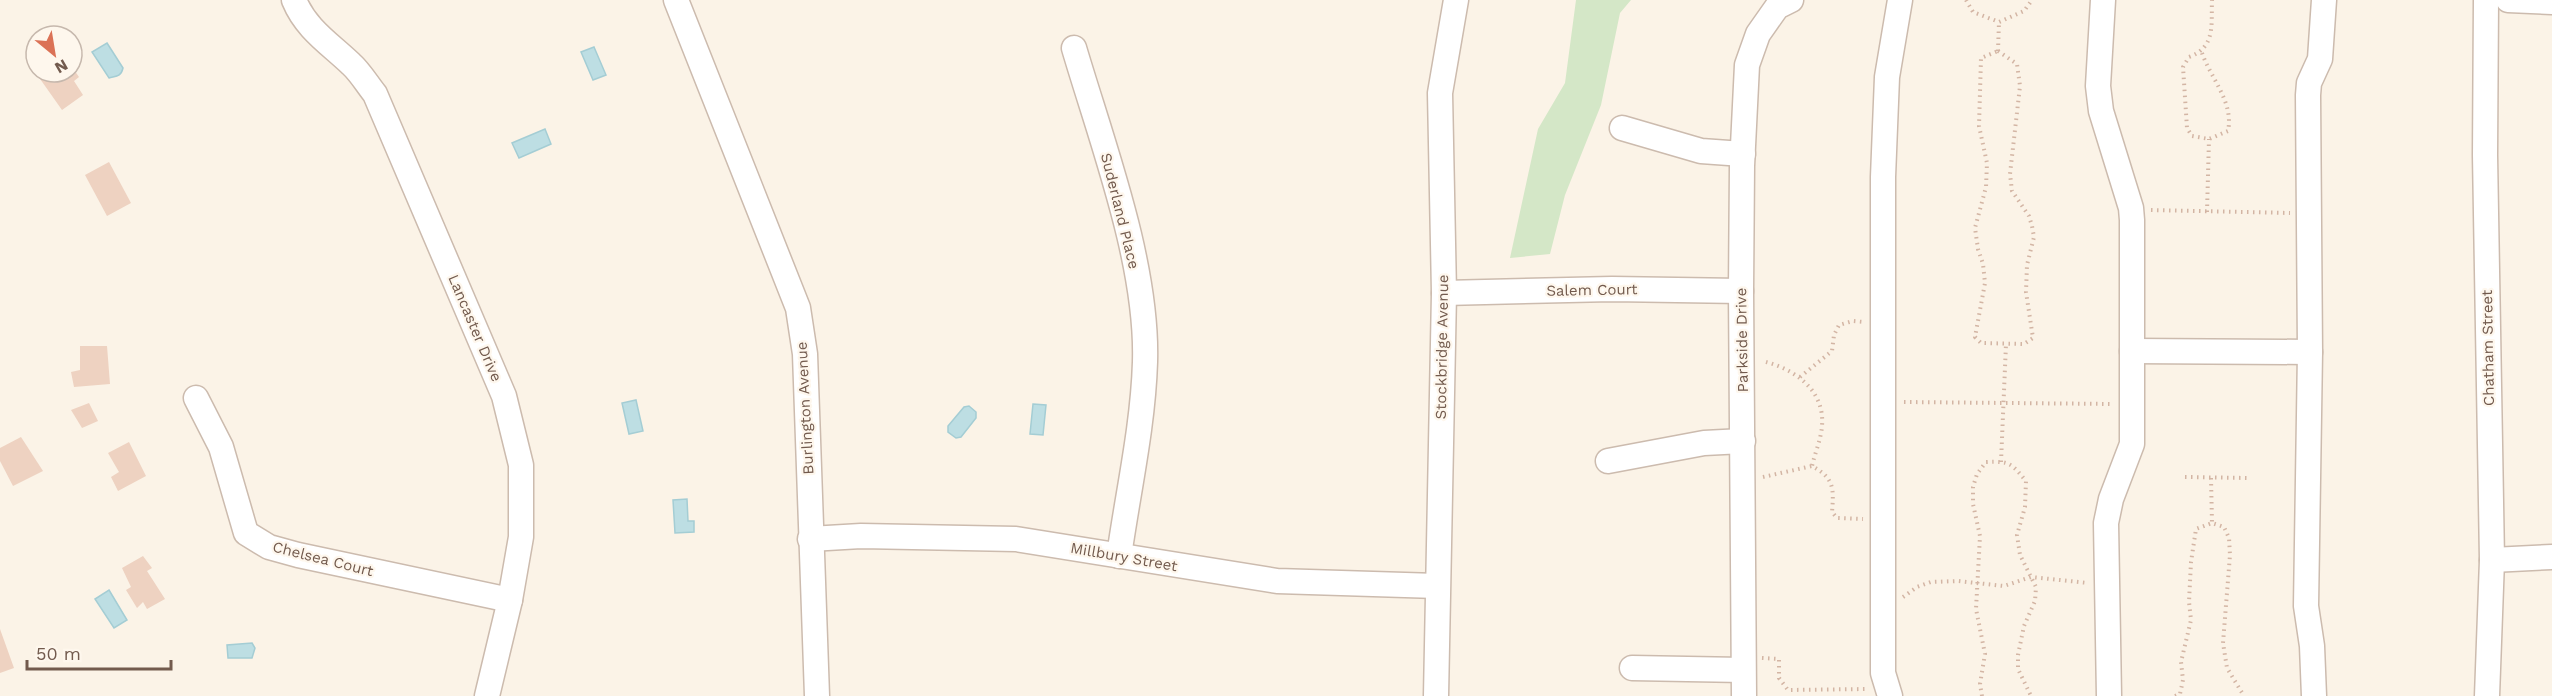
<svg xmlns="http://www.w3.org/2000/svg" width="2552" height="696" font-family="'Work Sans',sans-serif">
	<style>
		.green { fill: #d4e7c7 }
		.water { fill: #bddee3; stroke: #a4cdd4; stroke-width: 1.5 }
		.building { fill: #eed2c1 }
		.lines { fill: none; stroke-linecap: round; stroke-linejoin: round }
		.minor-casing { stroke: #ccbbae; stroke-width: 27 }
		.path { stroke: #d3b5a4; stroke-width: 4; stroke-dasharray: 1.5 4.5; stroke-linecap: butt }
		.minor { stroke: #fff; stroke-width: 24 }
		.labels { text-anchor: middle; dominant-baseline: central; stroke-width: 4.5; stroke-linejoin: round; paint-order: stroke }
		.street-label { font-size: 15px; fill: #725a4d; stroke: #fef7ed }
	</style>
	<rect width="100%" height="100%" fill="#fbf3e7"/>
	<polygon class="green" points="1576,0 1631,0 1620,13 1601,105 1565,195 1550,254 1510,258 1538,129 1565,83"/>
	<g class="water">
		<path d="M107 43 123 68C121 77 116 76 109 78L92 52Z"/>
		<polygon points="594,47 606,75 593,80 581,52"/>
		<polygon points="545,129 551,144 519,158 512,143"/>
		<polygon points="636,400 643,431 629,434 622,403"/>
		<polygon points="1033,404 1046,405 1043,435 1030,434"/>
		<polygon points="969,406 976,412 976,418 961,437 956,438 948,432 948,426 964,407"/>
		<polygon points="687,499 688,521 694,521 694,532 675,533 673,500"/>
		<polygon points="109,590 127,620 114,628 95,599"/>
		<polygon points="252,643 255,648 252,658 228,658 227,645"/>
	</g>
	<g class="building">
		<polygon points="36,52 36,72 72,72 72,67 79,77 74,81 83,95 62,110 26,59"/>
		<polygon points="109,162 131,203 107,216 85,175"/>
		<polygon points="80,346 107,346 110,384 74,387 71,372 80,370"/>
		<polygon points="89,403 98,421 82,428 71,410"/>
		<polygon points="21,437 43,471 13,486 0,461 0,448"/>
		<polygon points="129,442 146,476 118,491 111,477 119,472 108,453"/>
		<polygon points="143,556 152,568 147,571 165,599 147,609 143,602 137,608 126,590 131,587 122,568"/>
		<polygon points="0,629 14,668 0,673"/>
	</g>
	<g class="lines">
		<g class="minor-casing">
			<g id="minor">
				<path d="M294 0C306 29 329 43 351 64 360 72 367 84 375 94L504 396 521 465V537L510 600 487 696"/>
				<polyline points="676,0 798,308 805,354 817,696"/>
				<polyline points="2103,0 2098,86 2101,111 2131,208 2132,220 2132,444 2111,499 2106,523 2109,696"/>
				<polyline points="2486,0 2485,155 2492,560 2487,696"/>
				<polyline points="2508,0 2552,2"/>
				<path d="M1074 48C1102 143 1148 263 1145 362 1143 427 1128 492 1119 556"/>
				<polyline points="1622,128 1701,151 1743,154"/>
				<polyline points="1444,293 1612,289 1741,291"/>
				<polyline points="2132,351 2310,352"/>
				<polyline points="196,398 221,447 246,533 269,547 298,555 510,600"/>
				<polyline points="1608,461 1704,443 1743,441"/>
				<polyline points="810,539 861,536 1016,539 1277,581 1437,586"/>
				<polyline points="2492,560 2552,557"/>
				<polyline points="1632,668 1743,670"/>
				<polyline points="1436,696 1444,293 1440,93 1456,0"/>
				<polyline points="1744,696 1741,291 1742,166 1747,65 1758,34 1777,7 1791,0"/>
				<polyline points="1890,696 1883,673 1883,177 1887,77 1900,0"/>
				<polyline points="2314,696 2312,646 2306,606 2310,352 2308,95 2309,83 2320,59 2324,0"/>
			</g>
		</g>
		<g class="path">
			<polyline points="1966,0 1973,12 1999,22 2024,11 2032,0"/>
			<polygon points="1998,51 2017,64 2020,86 2010,174 2012,191 2029,216 2032,226 2034,237 2027,265 2026,292 2033,338 2024,344 1981,343 1975,337 1985,283 1983,264 1978,249 1975,228 1986,187 1987,163 1979,126 1981,58"/>
			<polyline points="1998,51 1999,22"/>
			<path d="M2202 53C2211 79 2234 102 2228 131L2209 139 2192 136 2187 128 2183 67 2189 57C2216 47 2211 25 2212 0"/>
			<polyline points="2151,210 2290,213"/>
			<polyline points="2207,212 2209,139"/>
			<path d="M1766 362C1796 370 1825 391 1822 426 1821 439 1815 453 1812 466"/>
			<polyline points="1800,377 1832,351 1834,335 1839,325 1853,321 1864,322"/>
			<polyline points="1904,402 2113,404"/>
			<polyline points="2001,462 2006,344"/>
			<path d="M1763 477 1812 466C1834 478 1834 488 1832 512L1837 518 1863 519"/>
			<polyline points="2185,477 2247,478"/>
			<polyline points="2211,478 2212,523"/>
			<polyline points="1903,597 1917,587 1931,582 1958,581 2004,586 2031,577 2088,583"/>
			<polyline points="1762,658 1779,659 1779,678 1788,690 1868,689"/>
			<path d="M1982 696 1980 684 1985 654 1976 609 1980 536 1973 504V487L1977 474 1986 462C2010 461 2011 463 2026 481L2025 507 2017 535 2020 555 2036 587 2035 601 2024 626 2018 655V669L2031 696"/>
			<polyline points="2175,696 2180,694 2183,680 2181,662 2191,620 2189,602 2191,562 2196,529 2212,523 2224,527 2229,538 2230,555 2223,643 2227,668 2244,696"/>
		</g>
		<use href="#minor" class="minor"/>
	</g>
	<g class="labels">
		<g class="street-label">
			<text transform="translate(1120 211) rotate(76)">Suderland Place</text>
			<text transform="translate(1592 290) rotate(-1)">Salem Court</text>
			<text transform="translate(475 328) rotate(67)">Lancaster Drive</text>
			<text transform="translate(1742 340) rotate(-91)">Parkside Drive</text>
			<text transform="translate(1442 347) rotate(-89)">Stockbridge Avenue</text>
			<text transform="translate(2488 348) rotate(-91)">Chatham Street</text>
			<text transform="translate(805 408) rotate(-93)">Burlington Avenue</text>
			<text transform="translate(1124 557) rotate(10)">Millbury Street</text>
			<text transform="translate(323 559) rotate(14)">Chelsea Court</text>
		</g>
	</g>
	<g transform="translate(54 54) rotate(150)"><circle r="28" fill="#fef7ed" stroke="#c6b8ad" stroke-width="1.5"/>
	<path d="M0-4.5L10 22L0 15L-10 22Z" fill="#db7256"/>
	<text y="-9" font-size="16" font-weight="bold" text-anchor="middle" fill="#725a4d">N</text>
	</g>
	<path d="M27 660v9h144v-9" fill="none" stroke="#725a4d" stroke-width="3"/>
	<text x="36" y="660" font-size="18" fill="#725a4d" stroke="#fef7ed" stroke-width="4.5" paint-order="stroke">50 m</text>
</svg>
